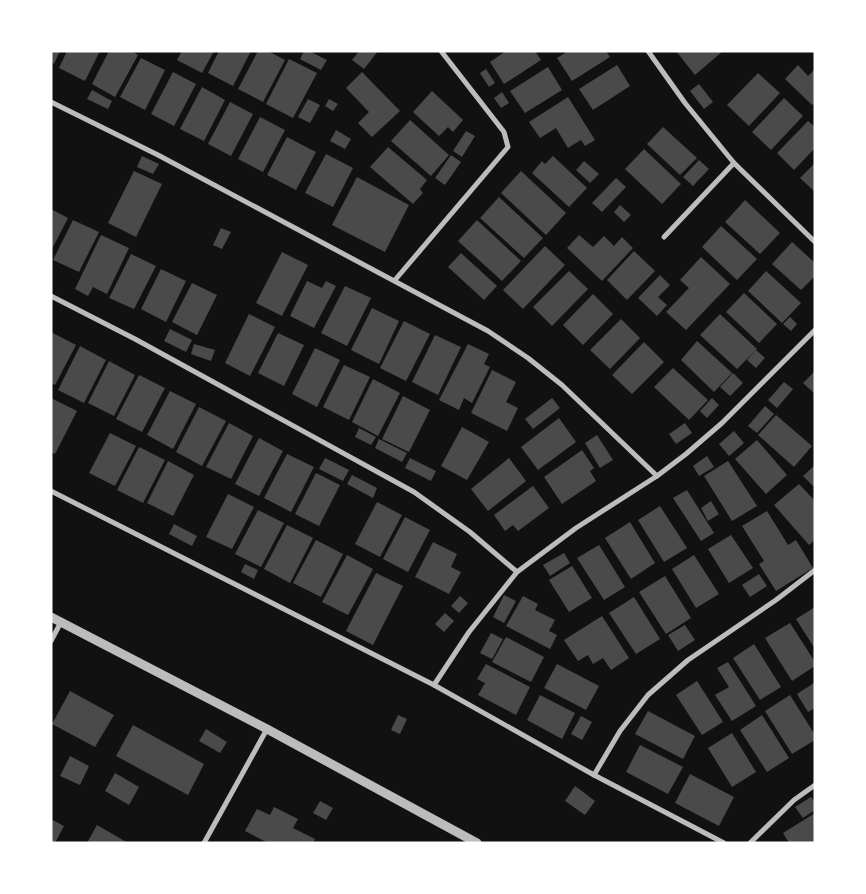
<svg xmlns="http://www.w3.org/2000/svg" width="866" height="894" font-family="Raleway,sans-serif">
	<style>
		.building { fill: #4a4a4a }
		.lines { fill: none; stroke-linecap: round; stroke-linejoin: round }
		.minor { stroke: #bcbcbc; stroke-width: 5 }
		.tertiary { stroke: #bcbcbc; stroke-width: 9 }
	</style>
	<rect width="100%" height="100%" fill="#111"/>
	<g class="building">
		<polygon points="51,51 60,51 54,64 51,62"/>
		<polygon points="67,51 100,51 85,81 59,68"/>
		<polygon points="109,51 132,51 138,55 115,97 92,84"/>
		<polygon points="182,51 214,51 202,73 177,60"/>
		<polygon points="219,51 251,51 233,86 208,73"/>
		<polygon points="258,51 268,51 285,60 263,102 238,89"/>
		<polygon points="304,51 309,51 327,60 321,70 300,59"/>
		<polygon points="359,51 378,51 364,69 352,60"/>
		<polygon points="506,51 535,51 541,60 504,84 490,62"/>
		<polygon points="568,51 606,51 610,57 572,81 557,58"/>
		<polygon points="676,51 723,51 695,75"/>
		<polygon points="141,58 165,70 145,110 120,97"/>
		<polygon points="289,59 317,73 293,118 266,104"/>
		<polygon points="617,65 630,86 593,110 579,89"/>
		<polygon points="798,65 808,76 815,69 815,102 812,105 785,79"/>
		<polygon points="548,67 562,90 525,113 510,91"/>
		<polygon points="486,69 495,83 489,87 480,73"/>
		<polygon points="173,72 196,84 174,126 151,114"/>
		<polygon points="362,72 400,111 372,137 358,123 369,112 346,88"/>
		<polygon points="758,73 780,93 749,126 727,105"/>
		<polygon points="699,84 713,102 704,109 690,91"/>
		<polygon points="202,87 225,100 204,141 180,129"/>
		<polygon points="92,90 112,101 108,109 87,99"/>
		<polygon points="432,91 463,120 453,132 448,127 439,136 413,112"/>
		<polygon points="502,92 509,103 501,108 494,98"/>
		<polygon points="568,97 595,140 585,146 581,140 568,148 556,128 540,138 529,122"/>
		<polygon points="784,98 803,116 771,150 752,132"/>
		<polygon points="308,99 320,105 310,123 298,117"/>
		<polygon points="329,99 338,104 333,111 325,106"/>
		<polygon points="230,102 253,114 231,156 208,144"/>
		<polygon points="260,117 285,130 263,172 238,159"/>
		<polygon points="410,120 449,155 431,176 391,141"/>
		<polygon points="808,121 815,127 815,148 794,170 777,153"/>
		<polygon points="663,127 697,158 680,175 647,144"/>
		<polygon points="336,130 351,139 345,149 330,141"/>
		<polygon points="466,131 475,136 462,157 453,151"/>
		<polygon points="287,137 316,152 296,190 267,175"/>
		<polygon points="388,147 427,180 420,189 423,193 413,204 370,167"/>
		<polygon points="644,149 681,184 662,204 625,169"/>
		<polygon points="326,154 353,168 333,207 305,193"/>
		<polygon points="451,155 461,162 445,185 435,178"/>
		<polygon points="142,156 159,164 153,174 137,167"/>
		<polygon points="553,156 587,188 569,207 532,173 542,161 545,164"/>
		<polygon points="699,160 709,169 693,186 683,177"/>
		<polygon points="584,161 599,174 590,183 576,170"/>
		<polygon points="815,163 815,192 800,178"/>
		<polygon points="134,171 162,184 136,237 108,223"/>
		<polygon points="521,171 566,213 546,235 501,193"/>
		<polygon points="357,177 409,205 385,252 332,225"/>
		<polygon points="616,178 626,187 602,212 592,203"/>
		<polygon points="499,197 543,238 524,258 480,218"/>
		<polygon points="745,200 780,233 760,254 725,222"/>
		<polygon points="620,205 631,215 624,222 614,212"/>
		<polygon points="51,209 68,218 51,251"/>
		<polygon points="73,220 99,232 79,272 53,260"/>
		<polygon points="477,220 521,261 502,281 458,241"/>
		<polygon points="721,226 757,259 737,280 702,247"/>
		<polygon points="221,228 231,232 222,249 213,245"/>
		<polygon points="101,235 129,248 107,294 93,287 88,296 75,289"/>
		<polygon points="579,235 593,247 604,236 614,246 622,237 633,248 602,281 567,248"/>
		<polygon points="792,242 815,263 815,276 801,290 772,264"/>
		<polygon points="545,246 565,265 523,309 503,290"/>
		<polygon points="634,251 655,271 627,300 607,280"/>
		<polygon points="282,252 308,265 282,316 256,303"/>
		<polygon points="461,253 497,286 484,300 448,267"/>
		<polygon points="131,254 156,266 134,309 109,298"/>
		<polygon points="701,257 730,284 686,330 666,312 689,288 680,280"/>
		<polygon points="161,269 186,281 166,322 141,309"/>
		<polygon points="569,271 588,289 552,326 533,307"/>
		<polygon points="766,271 801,303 782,323 748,291"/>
		<polygon points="660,275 670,285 658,297 667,305 657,316 638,298"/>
		<polygon points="307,281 322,288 326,281 336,286 314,328 290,316"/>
		<polygon points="192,283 217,295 197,335 172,322"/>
		<polygon points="345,286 371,298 347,346 321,333"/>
		<polygon points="744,293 777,324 759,343 726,312"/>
		<polygon points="593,294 613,314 583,345 563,325"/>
		<polygon points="372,308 399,321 379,364 351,350"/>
		<polygon points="249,314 275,327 250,376 225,363"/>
		<polygon points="720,314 757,349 737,369 700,335"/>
		<polygon points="790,317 797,324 791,331 783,324"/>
		<polygon points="621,319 640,338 610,369 590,350"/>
		<polygon points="404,321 430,334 406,381 380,368"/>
		<polygon points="170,329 192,340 186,352 164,341"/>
		<polygon points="51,332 76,345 55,385 51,383"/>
		<polygon points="278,333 304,345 284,386 258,373"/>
		<polygon points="435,335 461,347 438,395 412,382"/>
		<polygon points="697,341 732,373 714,392 681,360"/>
		<polygon points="644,342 664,362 632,394 612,375"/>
		<polygon points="194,344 215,350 211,361 191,354"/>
		<polygon points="468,344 489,354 484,364 490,367 472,403 464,398 459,410 439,400"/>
		<polygon points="80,346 106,360 84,403 58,390"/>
		<polygon points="315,348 340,360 317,407 292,394"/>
		<polygon points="756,350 765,358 756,368 747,360"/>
		<polygon points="109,361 135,375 114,416 88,403"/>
		<polygon points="344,365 370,377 349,420 323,407"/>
		<polygon points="673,368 708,400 689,420 654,387"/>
		<polygon points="492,370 516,382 506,402 518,408 507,431 471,413"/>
		<polygon points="815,371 815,394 803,383"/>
		<polygon points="733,373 743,383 730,396 720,387"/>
		<polygon points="139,375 165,388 142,432 116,419"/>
		<polygon points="373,379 400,393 378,436 352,422"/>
		<polygon points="784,382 793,389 777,408 768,400"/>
		<polygon points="170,391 196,404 173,449 147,435"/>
		<polygon points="403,396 430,410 409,452 382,439"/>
		<polygon points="51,398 77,411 55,454 51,452"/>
		<polygon points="552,398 560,408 533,429 525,419"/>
		<polygon points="712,398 719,405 707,418 700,411"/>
		<polygon points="765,406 774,414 757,433 748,426"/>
		<polygon points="199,407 226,421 202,466 176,452"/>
		<polygon points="776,415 812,446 794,467 758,435"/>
		<polygon points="559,418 576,442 538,470 521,447"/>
		<polygon points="229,423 253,436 231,479 206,467"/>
		<polygon points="685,423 692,433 676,444 669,434"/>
		<polygon points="462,427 489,442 467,480 441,466"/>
		<polygon points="359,428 376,437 371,445 355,437"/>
		<polygon points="734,431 744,443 729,456 719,444"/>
		<polygon points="110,433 136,446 115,486 89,473"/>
		<polygon points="597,435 613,460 600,468 585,443"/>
		<polygon points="259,438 283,451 259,496 235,484"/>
		<polygon points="379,439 407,453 402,462 375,448"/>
		<polygon points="757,440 787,475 766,494 735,459"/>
		<polygon points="139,447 165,460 143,503 117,490"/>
		<polygon points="582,450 594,468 590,471 596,481 562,504 544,477"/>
		<polygon points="287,454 314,467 291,512 264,498"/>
		<polygon points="707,456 714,467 699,476 693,466"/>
		<polygon points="325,458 349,470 343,481 319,469"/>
		<polygon points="410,458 436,471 431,481 405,468"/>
		<polygon points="509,458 526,481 488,511 471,489"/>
		<polygon points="168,461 194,475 173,516 147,503"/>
		<polygon points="728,461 757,506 732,521 704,476"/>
		<polygon points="815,465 815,484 813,486 803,476"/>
		<polygon points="316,473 340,485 319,526 295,514"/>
		<polygon points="352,475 377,488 373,498 347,484"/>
		<polygon points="799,484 815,501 815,540 809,545 774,505"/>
		<polygon points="533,486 549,508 518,531 513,525 505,531 494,515"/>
		<polygon points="687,490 714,533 701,541 673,498"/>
		<polygon points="228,494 254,507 232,549 206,537"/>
		<polygon points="711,501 719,514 708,521 701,508"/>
		<polygon points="377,502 402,515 380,557 355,544"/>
		<polygon points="660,506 687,548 664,562 638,520"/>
		<polygon points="258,510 284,523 261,567 235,554"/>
		<polygon points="767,511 788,545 796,540 813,568 776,591 759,564 764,561 742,526"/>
		<polygon points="405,517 430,530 408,572 383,559"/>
		<polygon points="630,522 655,563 631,579 605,538"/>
		<polygon points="174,524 197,536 192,546 169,534"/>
		<polygon points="287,525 313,538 290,583 264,569"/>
		<polygon points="731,535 753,568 729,583 708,549"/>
		<polygon points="316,540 343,554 321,597 293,583"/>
		<polygon points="433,542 457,554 451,567 461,572 449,594 415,577"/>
		<polygon points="599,545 625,587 604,600 577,558"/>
		<polygon points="564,553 570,563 550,576 543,565"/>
		<polygon points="347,555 373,569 348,615 322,602"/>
		<polygon points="694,555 719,594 696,608 672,569"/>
		<polygon points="245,564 258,570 254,579 241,572"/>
		<polygon points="572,566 592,598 569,612 549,580"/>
		<polygon points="376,573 403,586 373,645 346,631"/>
		<polygon points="759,574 767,586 750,597 742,585"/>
		<polygon points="665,576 691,618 666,634 639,592"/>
		<polygon points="504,595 516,601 504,623 493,617"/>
		<polygon points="460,596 468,603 459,613 451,606"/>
		<polygon points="523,596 538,604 535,610 555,620 549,631 557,635 550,649 506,626"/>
		<polygon points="634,597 660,639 636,654 609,613"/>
		<polygon points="815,607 815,649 796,619"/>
		<polygon points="445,613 454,621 444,632 435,624"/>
		<polygon points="602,616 629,658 611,670 603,658 593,664 588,655 578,661 564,640"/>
		<polygon points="790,623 815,662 815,666 792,681 765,638"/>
		<polygon points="685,625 695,640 678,651 668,635"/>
		<polygon points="491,633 503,639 492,659 480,653"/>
		<polygon points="506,637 544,657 531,682 492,662"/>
		<polygon points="754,644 781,687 760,700 733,658"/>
		<polygon points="728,662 756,706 732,721 715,695 729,687 717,668"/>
		<polygon points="486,664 530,687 516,715 478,695 485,683 477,679"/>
		<polygon points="557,664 599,686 586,710 544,688"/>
		<polygon points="697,681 723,722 702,735 676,695"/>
		<polygon points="814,683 815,708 808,712 797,694"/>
		<polygon points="70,691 114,715 95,747 52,724"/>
		<polygon points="540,695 575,713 562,739 527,720"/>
		<polygon points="790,695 815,735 815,740 792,754 765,711"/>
		<polygon points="648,711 695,736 683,759 635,734"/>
		<polygon points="398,715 407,719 400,734 391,730"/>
		<polygon points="762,715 789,758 767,772 740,730"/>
		<polygon points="581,716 592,722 582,740 571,734"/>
		<polygon points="133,725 204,764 188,795 116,756"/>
		<polygon points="206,729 227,742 220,753 199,741"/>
		<polygon points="732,733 756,772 732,787 708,748"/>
		<polygon points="640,745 683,767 668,794 626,772"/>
		<polygon points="70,756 89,766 80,785 60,776"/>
		<polygon points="115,773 139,787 129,805 105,791"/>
		<polygon points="690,774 734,797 719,826 675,803"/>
		<polygon points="575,786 595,801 585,815 565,801"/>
		<polygon points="811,797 815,802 815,810 803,818 795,807"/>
		<polygon points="320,801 333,808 326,820 313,813"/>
		<polygon points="274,807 298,819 293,828 315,839 313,843 268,843 245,831 257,809 270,815"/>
		<polygon points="815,813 815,843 789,843 783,833"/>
		<polygon points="51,819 64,826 55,843 51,842"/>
		<polygon points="97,825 128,843 87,843"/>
	</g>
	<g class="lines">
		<g class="minor">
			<polyline points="648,51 685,103 734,163 815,242"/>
			<polyline points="51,102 158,155 488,331 528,358 562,385 657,476"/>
			<polyline points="664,237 734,163"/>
			<polyline points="395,280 508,147 504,132 441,51"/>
			<polyline points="51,296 135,339 414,492 470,532 517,572"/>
			<polyline points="51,491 434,685 594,775 724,843"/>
			<polyline points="51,641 61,622"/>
			<polyline points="434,685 469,632 517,572 576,528 657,476 686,454 722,423 815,330"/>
			<polyline points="594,775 620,731 648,695 688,660 776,600 815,570"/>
			<polyline points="204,843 267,729"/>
			<polyline points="750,843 794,800 815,785"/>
		</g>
		<polyline class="tertiary" points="51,617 267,729 477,843"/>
	</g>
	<rect width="866" height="894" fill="none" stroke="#ffffff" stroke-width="105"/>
</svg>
